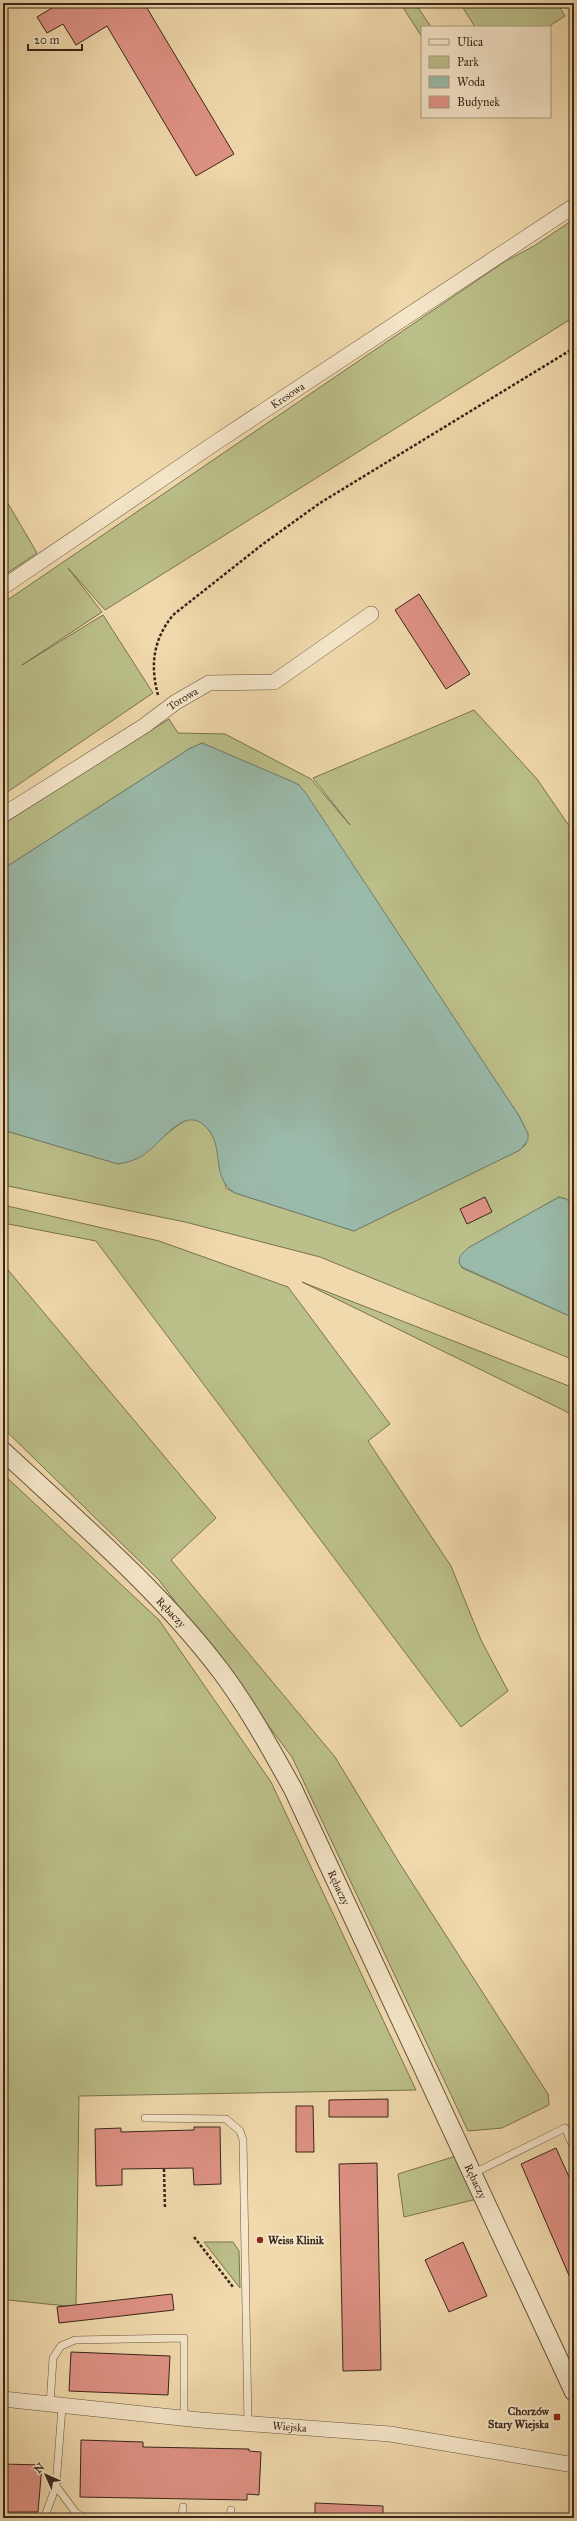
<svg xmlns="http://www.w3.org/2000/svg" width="577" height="2521" font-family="'IM FELL Great Primer',serif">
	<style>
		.green { fill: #bbbf89; stroke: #7a7252 }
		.water { fill: #9abaaa; stroke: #737f70 }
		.building { fill: #df9284; stroke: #38261a }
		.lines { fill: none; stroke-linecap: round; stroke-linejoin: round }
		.service-casing { stroke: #66533e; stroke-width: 8 }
		.minor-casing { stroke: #66533e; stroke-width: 16 }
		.tertiary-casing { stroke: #66533e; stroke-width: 20 }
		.path { stroke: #38261a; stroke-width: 2.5; stroke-dasharray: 3 2; stroke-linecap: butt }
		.service { stroke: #f5e6c9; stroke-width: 7 }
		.minor { stroke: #f5e6c9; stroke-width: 15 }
		.tertiary { stroke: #f5e6c9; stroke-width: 18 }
		.poi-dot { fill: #8f2418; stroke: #f5e6c9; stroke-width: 1.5 }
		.labels { text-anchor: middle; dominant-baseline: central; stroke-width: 4; stroke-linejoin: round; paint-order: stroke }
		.street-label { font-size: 11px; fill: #38261a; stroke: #f5e6c9 }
		.poi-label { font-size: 11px; font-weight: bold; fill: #38261a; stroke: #f5e6c9; text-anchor: start }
	</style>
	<rect width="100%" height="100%" fill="#f0d9ac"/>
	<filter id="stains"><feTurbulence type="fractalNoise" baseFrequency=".005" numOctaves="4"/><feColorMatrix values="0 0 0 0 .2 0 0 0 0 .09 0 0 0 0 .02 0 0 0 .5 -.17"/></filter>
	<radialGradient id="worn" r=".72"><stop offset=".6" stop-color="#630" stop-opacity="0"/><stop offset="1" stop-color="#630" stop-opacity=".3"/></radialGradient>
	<g class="green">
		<polygon points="400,3 415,3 431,27 422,27 422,37"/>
		<polygon points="460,3 557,3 565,16 548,27 475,27"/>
		<polygon points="574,219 574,317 105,610 68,568 102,612 22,665 103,615 153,693 3,795 3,603 504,262 534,246"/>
		<polygon points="3,495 37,553 3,576"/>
		<path d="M474 710 537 779 574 833V1205L566 1199 559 1197 468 1248 459 1262 462 1268 574 1318V1360L320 1257 185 1222 3 1185V1130L118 1164C151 1158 162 1131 191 1118 219 1124 220 1164 226 1188L235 1193 354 1231 520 1150 526 1144 528 1134 519 1116 299 785 202 743 189 749 3 869V824L169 719 178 733 225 734 311 779 350 825 313 778Z"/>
		<polygon points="3,1205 159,1241 288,1287 390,1424 368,1441 451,1566 481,1640 508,1691 461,1727 96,1241 3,1223"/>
		<polygon points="3,1264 216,1518 171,1560 335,1757 400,1864 548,2094 549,2105 502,2128 468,2131 292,1757 159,1580 3,1428"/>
		<polygon points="302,1282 574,1388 574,1416 563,1410"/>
		<polygon points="3,1474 159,1620 271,1782 416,2090 79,2096 76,2307 8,2300 3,2295"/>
		<polygon points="456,2156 477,2199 404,2217 398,2174"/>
		<polygon points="204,2242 233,2242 239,2251 240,2288"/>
	</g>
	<g class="water">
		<path d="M202 743 291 781 299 785 305 792 519 1116 528 1134V1140L520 1150 354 1231 235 1193C210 1178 225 1147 207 1128 185 1104 164 1140 146 1153 138 1160 128 1162 118 1164L3 1130V869L189 749Z"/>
		<polygon points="559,1197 566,1199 574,1205 574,1318 462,1267 459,1262 460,1256 468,1248"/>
	</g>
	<g class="building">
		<polygon points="60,3 144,3 234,154 196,176 107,26 76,45 63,24 47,33 37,17"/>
		<polygon points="419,594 470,674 446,689 395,610"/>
		<polygon points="485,1197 492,1212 467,1224 460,1209"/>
		<polygon points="388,2099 388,2117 329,2117 329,2100"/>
		<polygon points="296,2106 313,2106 314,2152 296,2152"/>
		<polygon points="194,2127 220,2127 221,2184 194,2185 193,2168 122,2169 122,2185 96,2186 95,2129 121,2128 121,2132 194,2130"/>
		<polygon points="556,2148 574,2188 574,2287 521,2164"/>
		<polygon points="377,2163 381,2370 343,2371 339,2164"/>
		<polygon points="463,2242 487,2296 449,2312 425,2260"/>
		<polygon points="172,2294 174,2310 59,2323 57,2307"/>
		<polygon points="71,2352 170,2356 168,2395 69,2391"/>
		<polygon points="81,2440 143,2442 143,2447 249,2449 249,2451 261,2452 259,2495 247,2494 247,2500 80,2497"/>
		<polygon points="3,2464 42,2465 38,2512 3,2512"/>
		<polygon points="315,2503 383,2506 383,2518 315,2518"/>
	</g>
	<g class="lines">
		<g class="service-casing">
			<g id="service">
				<polyline points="145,2118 226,2119 240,2131 243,2140 248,2423"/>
				<polyline points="474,2173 565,2128 574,2148"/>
				<polyline points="50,2405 53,2358 61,2346 75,2340 184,2338 184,2418"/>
				<polyline points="62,2407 56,2486 76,2513 86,2518"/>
				<polyline points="41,2518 45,2516 56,2486"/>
				<polyline points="182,2518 183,2507"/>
				<polyline points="230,2518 231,2510"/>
			</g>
		</g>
		<g class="minor-casing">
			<g id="minor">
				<path id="s1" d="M3 587 215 443 574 206"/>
				<path id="s2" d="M3 815 144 726 176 702 209 683 274 682 371 614"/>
				<path id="s3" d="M3 2399 200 2420 390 2434 574 2465"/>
			</g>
		</g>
		<g class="tertiary-casing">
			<g id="tertiary">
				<path id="s4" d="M3 1451C76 1519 160 1591 220 1670 248 1707 270 1748 293 1789L574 2392"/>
			</g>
		</g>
		<g class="path">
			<path d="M158 695C150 665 153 640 173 615L263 544 320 503 574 348"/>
			<polyline points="164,2169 165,2209"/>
			<polyline points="194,2237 233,2287"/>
		</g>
		<use href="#service" class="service"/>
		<use href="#minor" class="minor"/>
		<use href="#tertiary" class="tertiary"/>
	</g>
	<g class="poi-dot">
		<circle cx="260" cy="2240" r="4"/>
		<rect x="553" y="2413" width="8" height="8" rx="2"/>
	</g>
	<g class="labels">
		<g class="street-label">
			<text stroke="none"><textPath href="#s1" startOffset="343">Kresowa</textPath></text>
			<text stroke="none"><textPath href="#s2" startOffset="214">Torowa</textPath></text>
			<text stroke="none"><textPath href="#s4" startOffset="233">Rębaczy</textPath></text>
			<text stroke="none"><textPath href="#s4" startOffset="557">Rębaczy</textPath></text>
			<text stroke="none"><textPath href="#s4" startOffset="881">Rębaczy</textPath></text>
			<text stroke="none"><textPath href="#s3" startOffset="288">Wiejska</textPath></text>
		</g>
		<g class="poi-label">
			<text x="268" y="2240">Weiss Klinik</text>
			<text x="549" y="2411" text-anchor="end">Chorzów<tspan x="549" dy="13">Stary Wiejska</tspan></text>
		</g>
	</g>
	<rect width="577" height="2521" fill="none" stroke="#f0d9ac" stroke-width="16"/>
	<rect x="4" y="4" width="569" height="2513" fill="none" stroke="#38261a" stroke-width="2"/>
	<rect x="8" y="8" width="561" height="2505" fill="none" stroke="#38261a"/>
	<rect x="421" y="26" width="130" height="92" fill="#f5e6c9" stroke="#a99983"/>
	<rect x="429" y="39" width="20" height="6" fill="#f5e6c9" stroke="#a99983"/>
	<text x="457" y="46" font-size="12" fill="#38261a">Ulica</text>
	<rect x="429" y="56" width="20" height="12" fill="#bbbf89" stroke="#a99983"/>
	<text x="457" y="66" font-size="12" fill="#38261a">Park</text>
	<rect x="429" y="76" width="20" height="12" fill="#9abaaa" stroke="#a99983"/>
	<text x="457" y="86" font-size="12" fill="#38261a">Woda</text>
	<rect x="429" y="96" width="20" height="12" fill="#df9284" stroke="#a99983"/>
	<text x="457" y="106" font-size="12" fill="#38261a">Budynek</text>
	<g transform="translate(46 2475) rotate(315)" stroke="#f5e6c9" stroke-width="3" paint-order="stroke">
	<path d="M0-3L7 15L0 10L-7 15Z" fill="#38261a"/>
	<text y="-6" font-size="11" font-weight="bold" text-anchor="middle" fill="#38261a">N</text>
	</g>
	<path d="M28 44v6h54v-6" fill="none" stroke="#38261a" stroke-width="2"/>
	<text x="34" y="44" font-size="12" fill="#38261a" stroke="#f5e6c9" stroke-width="3" paint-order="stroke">20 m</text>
	<rect width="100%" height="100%" filter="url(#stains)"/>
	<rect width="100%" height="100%" fill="url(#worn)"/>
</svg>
